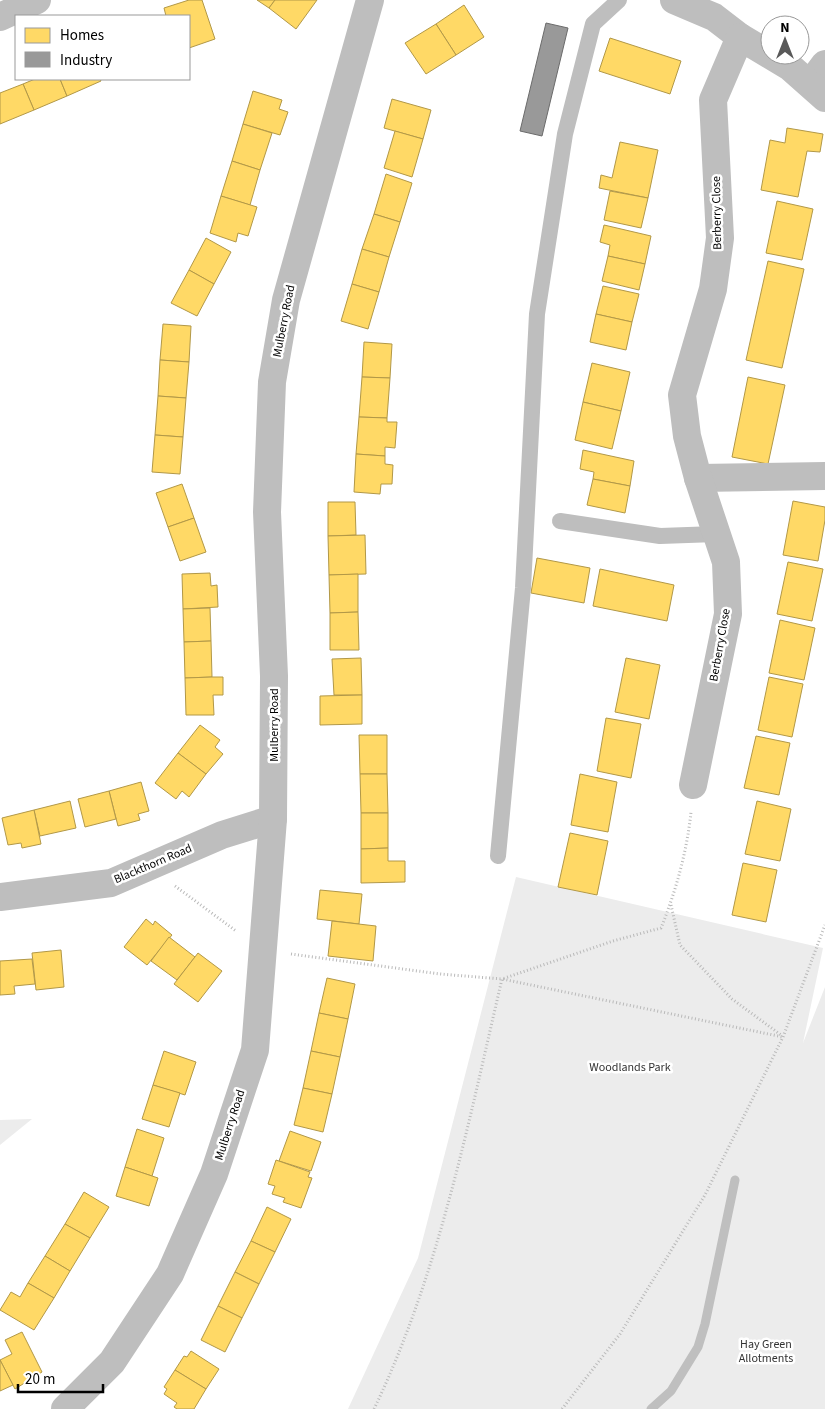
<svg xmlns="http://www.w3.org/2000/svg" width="825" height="1409" font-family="'Source Sans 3',sans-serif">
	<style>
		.green { fill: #ececec }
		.homes { fill: #ffd966; stroke: #b29847 }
		.industry { fill: #999; stroke: #6b6b6b }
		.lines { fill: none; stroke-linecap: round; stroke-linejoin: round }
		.stream { stroke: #bfbfbf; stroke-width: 9 }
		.path { stroke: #b9b9b9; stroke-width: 3; stroke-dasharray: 1 2.5; stroke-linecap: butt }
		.service { stroke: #bebebe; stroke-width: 16 }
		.minor { stroke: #bebebe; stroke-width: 28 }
		.tertiary { stroke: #bebebe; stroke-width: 28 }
		.labels { text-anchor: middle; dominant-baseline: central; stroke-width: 5; stroke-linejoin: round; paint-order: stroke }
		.street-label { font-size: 12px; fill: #000; stroke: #fff }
		.park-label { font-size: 12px; fill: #333; stroke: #fff }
	</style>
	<rect width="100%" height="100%" fill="#fff"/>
	<g class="green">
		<polygon points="516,877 823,948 803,1043 825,987 825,1409 348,1409 418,1258"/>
		<polygon points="32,1119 0,1145 0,1120"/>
	</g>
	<g class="homes">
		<polygon points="189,0 202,0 215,39 189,48 189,16 166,16 164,8"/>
		<polygon points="257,0 275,0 269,8"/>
		<polygon points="275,0 317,0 296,29 269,8"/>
		<polygon points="464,5 484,37 456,55 436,24"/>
		<polygon points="436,24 456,55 426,74 405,43"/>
		<polygon points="610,38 681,61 670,94 599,71"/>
		<polygon points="35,79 60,79 67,96 34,110 23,84"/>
		<polygon points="60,79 100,79 101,81 67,96"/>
		<polygon points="23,84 34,110 0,124 0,93"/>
		<polygon points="253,91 282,100 279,109 288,112 280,135 243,124"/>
		<polygon points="392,99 431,110 423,139 384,128"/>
		<polygon points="243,124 272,133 260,170 232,161"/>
		<polygon points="787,128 823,134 820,152 807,151 798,197 761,190 770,140 785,143"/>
		<polygon points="395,131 423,139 412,177 384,168"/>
		<polygon points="620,142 658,150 648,198 599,188 601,175 612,178"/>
		<polygon points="232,161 260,170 250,205 221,196"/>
		<polygon points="386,174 412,183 400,222 374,214"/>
		<polygon points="610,191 648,198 641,228 604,220"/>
		<polygon points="221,196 257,207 248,236 238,233 236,242 210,233"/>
		<polygon points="777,201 813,209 802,260 766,253"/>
		<polygon points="374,214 400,222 389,257 362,249"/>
		<polygon points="604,225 651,236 645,264 608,256 610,245 600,242"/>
		<polygon points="206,238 231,252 214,284 189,270"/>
		<polygon points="362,249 389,257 379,292 352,284"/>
		<polygon points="608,256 645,264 639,290 602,281"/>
		<polygon points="768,261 804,269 782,368 746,360"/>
		<polygon points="189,270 214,284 197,316 171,303"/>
		<polygon points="352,284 379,292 368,329 341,321"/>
		<polygon points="603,286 639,294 632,322 596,314"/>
		<polygon points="596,314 632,322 626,350 590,342"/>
		<polygon points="163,324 191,326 189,362 160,360"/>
		<polygon points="364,342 392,344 390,378 362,377"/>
		<polygon points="160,360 189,362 186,398 158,396"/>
		<polygon points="592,363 630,372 621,411 583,402"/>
		<polygon points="362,377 390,378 387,418 359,417"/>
		<polygon points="748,377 785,385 768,464 732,457"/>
		<polygon points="158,396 186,398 183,437 155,435"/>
		<polygon points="583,402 621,411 612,449 575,440"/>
		<polygon points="359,417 387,418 387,422 397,422 395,448 385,447 385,456 356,454"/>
		<polygon points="155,435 183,437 180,474 152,472"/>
		<polygon points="583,450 634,461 630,486 593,479 594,472 580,469"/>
		<polygon points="356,454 385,456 385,464 393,465 392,484 381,484 380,494 354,492"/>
		<polygon points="593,479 630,486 625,513 587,505"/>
		<polygon points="182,484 194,518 168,527 156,493"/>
		<polygon points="793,501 825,507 825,520 818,561 783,555"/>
		<polygon points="328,502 355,502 356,535 328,536"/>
		<polygon points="194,518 206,552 180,561 168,527"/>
		<polygon points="365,535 366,574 329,575 328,536"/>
		<polygon points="537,558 590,568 584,603 531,593"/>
		<polygon points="788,562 823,569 812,621 777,614"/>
		<polygon points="600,569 674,585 667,621 593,606"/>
		<polygon points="210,573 211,586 217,585 218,607 183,609 182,574"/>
		<polygon points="358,574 358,612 330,613 329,575"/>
		<polygon points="210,608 211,641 184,642 183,609"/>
		<polygon points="358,612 359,650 330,650 330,613"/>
		<polygon points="780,620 815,628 804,680 769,673"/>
		<polygon points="211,641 212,677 185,678 184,642"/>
		<polygon points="361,658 362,695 334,695 332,659"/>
		<polygon points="626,658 660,665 649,719 615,712"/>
		<polygon points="212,677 223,677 223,695 213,695 214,715 186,715 185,678"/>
		<polygon points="769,677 803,684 792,737 758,730"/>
		<polygon points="362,695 362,724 320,725 320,696"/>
		<polygon points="606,718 641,724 631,778 597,771"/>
		<polygon points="200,725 220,740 215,747 223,754 206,774 178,753"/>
		<polygon points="359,735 387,735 387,774 360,774"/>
		<polygon points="756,736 790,743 779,795 744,788"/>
		<polygon points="178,753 206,774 189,797 182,791 176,799 155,783"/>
		<polygon points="360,774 387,774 388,813 361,813"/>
		<polygon points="580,774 617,782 608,832 571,825"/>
		<polygon points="141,782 149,811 138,814 140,820 118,826 109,791"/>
		<polygon points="109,791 116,819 85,827 78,799"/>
		<polygon points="70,801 76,828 40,836 34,810"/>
		<polygon points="757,801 791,809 780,861 745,854"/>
		<polygon points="34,810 41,844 22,848 21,843 8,845 2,818"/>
		<polygon points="361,813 388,813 388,848 361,849"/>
		<polygon points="570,833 608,841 597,895 558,887"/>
		<polygon points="388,848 388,861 405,861 405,882 361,883 361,849"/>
		<polygon points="743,863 777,870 766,922 732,915"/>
		<polygon points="320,890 362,894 359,924 317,919"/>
		<polygon points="146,919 153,925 155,921 172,935 147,965 124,947"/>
		<polygon points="332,921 376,926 373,961 328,956"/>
		<polygon points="169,937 195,957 177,980 151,961"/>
		<polygon points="61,950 64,987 36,990 32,953"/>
		<polygon points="198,953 222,971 198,1002 174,984"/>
		<polygon points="32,959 35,984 14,986 15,994 0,995 0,961"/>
		<polygon points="327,978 355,984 348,1019 319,1013"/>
		<polygon points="319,1013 348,1019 340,1057 311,1051"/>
		<polygon points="164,1051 196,1062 185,1095 153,1085"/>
		<polygon points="311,1051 340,1057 332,1094 303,1088"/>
		<polygon points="153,1085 180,1093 169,1127 142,1119"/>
		<polygon points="303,1088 332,1094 323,1132 294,1125"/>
		<polygon points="137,1129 164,1138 152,1176 125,1167"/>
		<polygon points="290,1131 321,1142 311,1171 279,1161"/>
		<polygon points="276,1160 310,1172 308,1177 312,1178 301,1208 283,1202 285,1198 272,1194 275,1186 268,1184"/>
		<polygon points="125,1167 158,1178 149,1206 116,1196"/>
		<polygon points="84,1192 109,1207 90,1238 65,1224"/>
		<polygon points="267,1207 291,1219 275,1252 251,1241"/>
		<polygon points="65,1224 90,1238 70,1271 45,1256"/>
		<polygon points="251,1241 275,1252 259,1284 235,1272"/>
		<polygon points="45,1256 70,1271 54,1298 28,1283"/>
		<polygon points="235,1272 259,1284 242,1318 218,1306"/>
		<polygon points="28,1283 54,1298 34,1330 0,1310 11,1292 20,1297"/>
		<polygon points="218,1306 242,1318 225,1352 201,1340"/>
		<polygon points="22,1332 42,1372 15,1389 0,1360 12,1354 5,1340"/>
		<polygon points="191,1351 219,1369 206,1389 175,1370 184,1356 187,1357"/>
		<polygon points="0,1360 13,1385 0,1391"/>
		<polygon points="175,1370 206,1389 194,1409 177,1409 174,1407 177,1403 164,1394 167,1389 164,1387"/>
	</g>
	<polygon class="industry" points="546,23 568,28 542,136 520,131"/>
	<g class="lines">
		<polyline class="stream" points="651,1409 671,1391 698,1347 705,1324 735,1180"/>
		<g class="path">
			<polyline points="175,886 236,931"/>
			<polyline points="671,905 680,945 732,999 781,1035"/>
			<polyline points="291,954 440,974 502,979 783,1037"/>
			<path d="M374 1409C439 1274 468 1124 502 979L613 941 661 928C676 891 687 851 691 812"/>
			<polyline points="562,1409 620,1334 705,1195 783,1037 825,925"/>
		</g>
		<g class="service">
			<polyline points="560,521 660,536 716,534"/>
			<polyline points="498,856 523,588 537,314 565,134 593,24 619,0"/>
		</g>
		<g class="minor">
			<polyline points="674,0 714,17 740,37"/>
			<polyline points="810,84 825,64"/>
			<polyline points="698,478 825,476"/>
			<polyline points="693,785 728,614 726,562 698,478 687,436 682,395 713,289 720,238 713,100 740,37 790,67 825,98"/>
			<polyline points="0,897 111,883 222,835 273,819"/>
			<polyline points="65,1409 112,1362 170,1274 214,1174 255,1050 273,819 274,676 267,512 272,382 286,300 370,0"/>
		</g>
		<polyline class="tertiary" points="0,17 37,0"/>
	</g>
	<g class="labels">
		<g class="street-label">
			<text transform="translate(717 213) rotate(-91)">Berberry Close</text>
			<text transform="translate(284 321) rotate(-79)">Mulberry Road</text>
			<text transform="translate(720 645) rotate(-80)">Berberry Close</text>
			<text transform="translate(274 725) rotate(-90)">Mulberry Road</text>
			<text transform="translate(153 864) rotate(-23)">Blackthorn Road</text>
			<text transform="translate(230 1125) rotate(-72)">Mulberry Road</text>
		</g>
		<g class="park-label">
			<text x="630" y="1067">Woodlands Park</text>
			<text x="766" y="1344">Hay Green<tspan x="766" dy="14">Allotments</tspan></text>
		</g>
	</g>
	<rect x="15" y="15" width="175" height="65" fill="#ffffff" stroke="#999999"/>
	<rect x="25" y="28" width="25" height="15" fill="#ffd966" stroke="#999999"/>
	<text x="60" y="40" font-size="15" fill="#000000">Homes</text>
	<rect x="25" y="52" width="25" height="15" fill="#999999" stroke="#999999"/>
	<text x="60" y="65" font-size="15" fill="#000000">Industry</text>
	<g transform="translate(785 40)"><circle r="24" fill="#ffffff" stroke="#999999"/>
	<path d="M0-4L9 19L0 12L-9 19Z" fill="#595959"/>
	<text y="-8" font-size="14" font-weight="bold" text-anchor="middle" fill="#000000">N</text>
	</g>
	<path d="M18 1384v8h85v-8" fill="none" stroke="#000000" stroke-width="2.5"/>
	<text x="25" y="1384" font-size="15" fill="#000000" stroke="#ffffff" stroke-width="4" paint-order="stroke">20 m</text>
</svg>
